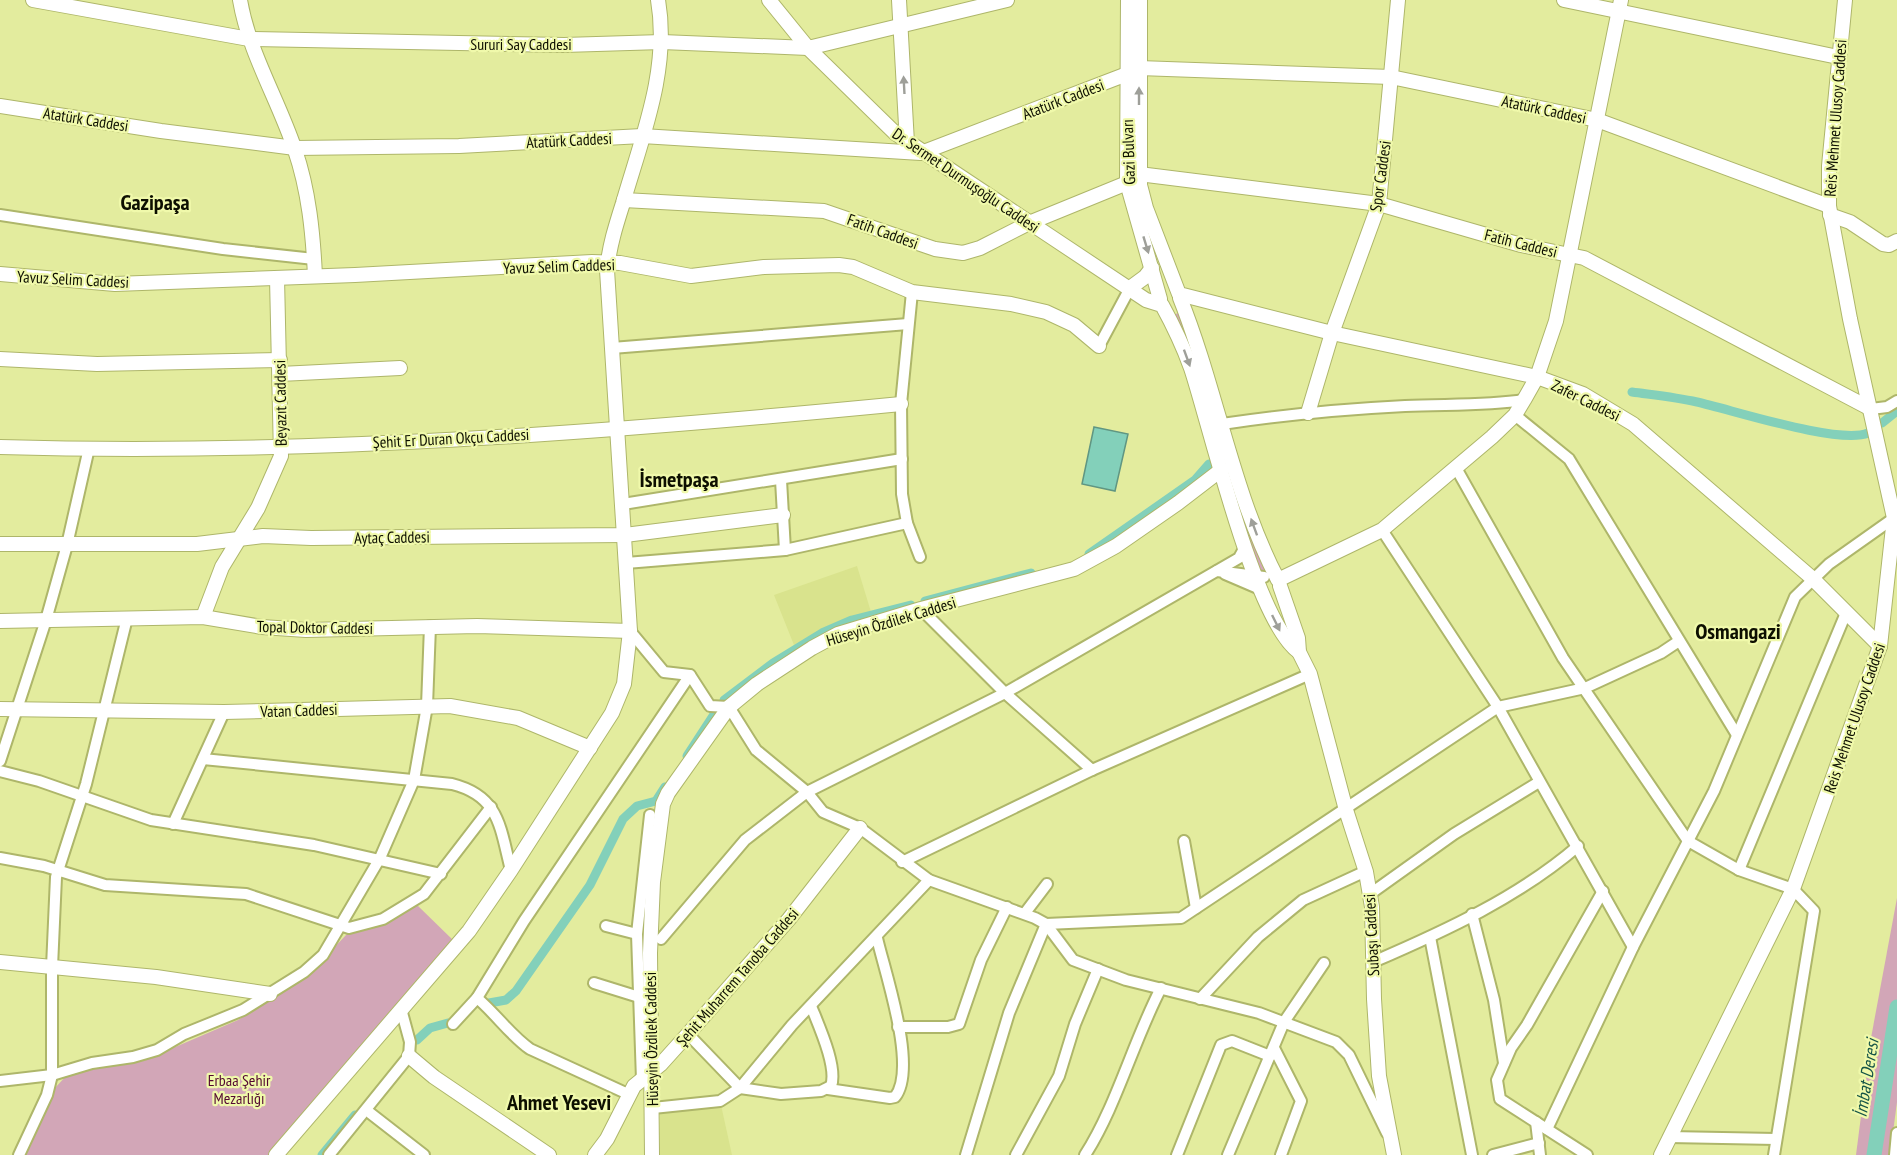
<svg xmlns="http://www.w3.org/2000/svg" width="1897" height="1155" font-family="'PT Sans Narrow',sans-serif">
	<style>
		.built { fill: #d9e38d }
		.green { fill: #d2a6b7 }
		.water { fill: #83d0ba; stroke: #609682; stroke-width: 1.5 }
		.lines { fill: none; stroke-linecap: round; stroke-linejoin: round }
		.canal { stroke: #83d0ba; stroke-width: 9 }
		.river { stroke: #83d0ba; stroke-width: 15 }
		.street-casing { stroke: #aeb66a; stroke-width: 14 }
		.secondary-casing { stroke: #aeb66a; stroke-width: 16 }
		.street { stroke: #fff; stroke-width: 10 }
		.secondary { stroke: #fff; stroke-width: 14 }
		.oneway { fill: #9e9f99 }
		.labels { text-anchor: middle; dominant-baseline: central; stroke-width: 4.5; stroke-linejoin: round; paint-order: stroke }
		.street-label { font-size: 16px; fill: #0d0f00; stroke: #f0f9ab }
		.park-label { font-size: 16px; fill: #530731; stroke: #f0f9ab }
		.water-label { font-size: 18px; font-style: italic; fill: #165547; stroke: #f0f9ab }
		.district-label { font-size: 22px; font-weight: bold; fill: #0d0f00; stroke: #f0f9ab }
	</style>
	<rect width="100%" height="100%" fill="#e3ec9e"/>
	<g class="built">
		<polygon points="857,566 871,612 843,621 794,645 774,595"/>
		<polygon points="721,1105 732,1155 660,1155 660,1113"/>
	</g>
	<g class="green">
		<polygon points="1180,312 1267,571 1261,573 1174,315"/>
		<polygon points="1897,898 1897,1102 1890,1155 1856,1155 1871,1038"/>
		<polygon points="416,904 455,942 269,1155 22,1155 54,1089 68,1074 152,1057 238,1020 310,973 347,934 389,920"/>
	</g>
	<polygon class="water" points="1094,427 1128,434 1115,491 1082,484"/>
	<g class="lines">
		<g class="canal">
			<path d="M1632 392C1654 395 1675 397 1697 402 1733 410 1839 445 1868 433"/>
			<polyline points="1882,423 1897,411"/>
			<polyline points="1089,554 1195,480 1209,464"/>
			<polyline points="925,601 1031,573"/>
			<polyline points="724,700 773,663 822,633 852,620 911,605"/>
			<polyline points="687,756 715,713"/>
			<polyline points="489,1003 506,1000 516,991 590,885 623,819 637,806 656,801 665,787"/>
			<polyline points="417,1040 430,1028 448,1023"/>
			<polyline points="322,1155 355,1115"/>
		</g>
		<polyline class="river" points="1874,1155 1897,1007"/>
		<g class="street-casing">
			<g id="street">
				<polyline points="0,215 223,249 314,259"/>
				<polyline points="912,292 901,404 902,494 907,523 920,557"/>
				<polyline points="1099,346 1130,288"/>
				<polyline points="612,348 908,324"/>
				<polyline points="1871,409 1887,407 1897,401"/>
				<polyline points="1515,415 1569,459 1737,735"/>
				<path d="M1222 424C1283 415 1344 409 1405 406 1445 404 1485 406 1524 400"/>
				<polyline points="1456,468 1563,658 1688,841 1739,870 1793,889 1814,911 1774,1155"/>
				<polyline points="781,480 785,550"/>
				<polyline points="623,504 902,459"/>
				<polyline points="1382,530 1498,707 1633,947"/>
				<polyline points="626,563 785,550 907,523"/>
				<polyline points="1217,571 1264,577"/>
				<polyline points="1225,574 1260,589"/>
				<polyline points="921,609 1005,693 1092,770"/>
				<polyline points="630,631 664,672 690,675 710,706 729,707 756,750 807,792 823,812 860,828 929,880 1035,918 1046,924 1073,960 1126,980 1259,1013 1336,1042 1349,1055 1387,1133"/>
				<path d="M203 759 452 784C500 796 500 828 511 870"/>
				<polyline points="0,761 46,620 67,545 89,448"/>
				<polyline points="0,771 39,781 151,820 314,845 441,874"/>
				<polyline points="173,824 224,712"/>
				<polyline points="1184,841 1196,908"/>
				<polyline points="0,858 44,866 105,885 246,894 349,928 383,919 424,894 491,807"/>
				<polyline points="902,862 1092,770 1310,674"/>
				<polyline points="1739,870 1846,613"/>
				<polyline points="1370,894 1454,834 1539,782"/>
				<polyline points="1025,913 1047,884"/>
				<polyline points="1472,914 1494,1000 1504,1063"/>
				<polyline points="606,926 637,934"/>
				<polyline points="1430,937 1472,1155"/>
				<polyline points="661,939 745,840 807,792 1005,693 1239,558 1245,547"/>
				<path d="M1373 962C1445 931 1519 897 1578 846"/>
				<polyline points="594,983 639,997"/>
				<path d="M477 998C496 1014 510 1035 530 1049L628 1094"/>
				<polyline points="1200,999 1258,937 1303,900 1366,871"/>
				<polyline points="453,1024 477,998 524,921 690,675"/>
				<polyline points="898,1027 948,1027 959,1024 981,960 1007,907"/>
				<path d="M688 1034 740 1088 781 1094 821 1091 831 1086C838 1067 818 1024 811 1006"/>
				<polyline points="1274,1048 1301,1101 1281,1155"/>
				<polyline points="642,1080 637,934 650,815"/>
				<polyline points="0,1081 52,1075 92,1063 133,1057 157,1050 184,1034 243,1010 304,972 323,955 380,858 414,780 427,706 430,626"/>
				<path d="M828 1089 890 1098 895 1097C918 1068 885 973 877 938"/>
				<polyline points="653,1108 720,1101 740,1088 792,1025 929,880"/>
				<polyline points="370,1113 424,1155"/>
				<polyline points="1536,1122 1540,1155"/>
				<polyline points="1547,1129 1633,947 1714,791 1795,597 1829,564 1894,518"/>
				<polyline points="1669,1137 1776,1139"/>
				<polyline points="19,1155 47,1095 52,1075 52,967 56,877 86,784 127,618"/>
				<polyline points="329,1155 409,1056 410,1042 401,1009"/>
				<polyline points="966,1155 1009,1013 1046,924 1181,918 1498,707 1585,688 1661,653 1679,641"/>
				<polyline points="1016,1155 1059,1076 1075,1024 1098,969"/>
				<path d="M1085 1155C1116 1107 1133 1042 1161 988"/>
				<polyline points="1177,1155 1221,1045 1232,1041 1270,1056"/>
				<polyline points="1228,1155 1284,1022 1324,963"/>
				<polyline points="1493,1155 1539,1143"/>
				<polyline points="1587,1155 1500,1099 1497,1080 1511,1048 1527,1025 1603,891"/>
				<polyline points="1895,1155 1897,1133"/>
			</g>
		</g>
		<g class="secondary-casing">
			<g id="secondary">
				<polyline points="33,0 249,39 564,45 662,42 808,48 1007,0"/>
				<path d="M240 0C249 53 278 99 295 150 309 191 313 234 315 276"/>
				<path d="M769 0 808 48 895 133 1146 300 1162 305C1173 325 1183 346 1191 368 1210 425 1255 622 1299 652"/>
				<polyline points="899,0 907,143"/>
				<polyline points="1128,0 1127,183 1160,299"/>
				<polyline points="1140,0 1140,185 1146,208 1179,294 1332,333 1537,377 1583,394 1633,424 1812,578 1880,646"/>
				<polyline points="1564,0 1838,57"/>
				<polyline points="1139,68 1391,77 1597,120 1829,206"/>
				<polyline points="0,106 161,131 295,148 459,146 642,136 921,153 1127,74"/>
				<polyline points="1139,174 1379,204 1521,245 1584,258 1871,409"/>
				<polyline points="624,200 824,211 935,249 963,253 980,248 1029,223 1127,183"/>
				<polyline points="1830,215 1850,222 1883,244 1889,245 1897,241"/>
				<polyline points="0,274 115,284 355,275 592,262 620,263 691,276 764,267 839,265 853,267 912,292 1011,304 1046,312 1074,325 1099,346"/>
				<polyline points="1130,288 1145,277 1152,268"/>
				<path d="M1180 298C1217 390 1232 492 1278 580L1382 530 1492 437 1515 415 1524 400 1537 377 1556 321 1621 0"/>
				<polyline points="0,359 97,364 280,360"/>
				<polyline points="280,374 400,368"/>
				<polyline points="1308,413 1332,333 1379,204 1398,0"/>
				<path d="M0 447C301 456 602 433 901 404"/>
				<polyline points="0,544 197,544 263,536 311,538 625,535 783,515"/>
				<polyline points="1280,586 1298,638 1299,652 1310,674 1346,810 1366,872 1372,907 1374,999 1379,1076 1394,1155"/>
				<polyline points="203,617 222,567 258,508 281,456 277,278"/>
				<polyline points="0,621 203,617 262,627 306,630 477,626 630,631"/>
				<polyline points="0,709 224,712 450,706 518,718 590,748"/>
				<polyline points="0,962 156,977 270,994"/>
				<polyline points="409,1056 434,1077 549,1155"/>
				<path d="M276 1155 469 931 511 870 612 713 624 684 630 631 607 270C609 247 616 225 623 203 642 137 670 69 658 0"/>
				<polyline points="595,1155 607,1139 634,1086 661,1064 688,1034 789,919 860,828"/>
				<polyline points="652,1155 650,953 653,882 663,804 668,793 729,707 757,684 812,648 838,634 921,609 1074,569 1116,546 1178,503 1221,470"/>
				<polyline points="1661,1155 1793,889 1880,646 1894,518 1850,319 1829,206 1829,166 1845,0"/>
			</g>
		</g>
		<use href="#street" class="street"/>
		<use href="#secondary" class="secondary"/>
	</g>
	<defs><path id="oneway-solid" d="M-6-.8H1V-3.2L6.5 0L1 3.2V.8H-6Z" transform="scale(1.5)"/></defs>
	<g class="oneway">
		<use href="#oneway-solid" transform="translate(904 85) rotate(-93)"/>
		<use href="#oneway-solid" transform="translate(1139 96) rotate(-90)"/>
		<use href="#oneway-solid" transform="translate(1146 245) rotate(73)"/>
		<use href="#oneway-solid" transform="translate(1187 358) rotate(70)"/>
		<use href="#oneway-solid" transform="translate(1254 527) rotate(-110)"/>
		<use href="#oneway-solid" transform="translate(1276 623) rotate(64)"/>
	</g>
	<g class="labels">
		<g class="street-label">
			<text x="521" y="44">Sururi Say Caddesi</text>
			<text transform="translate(1063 99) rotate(-21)">Atatürk Caddesi</text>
			<text transform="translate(1544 109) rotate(12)">Atatürk Caddesi</text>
			<text transform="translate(1835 118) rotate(-86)">Reis Mehmet Ulusoy Caddesi</text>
			<text transform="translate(86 119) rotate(9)">Atatürk Caddesi</text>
			<text transform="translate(569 140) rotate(-3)">Atatürk Caddesi</text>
			<text transform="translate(1128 152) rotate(-92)">Gazi Bulvarı</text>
			<text transform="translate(1380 176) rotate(-82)">Spor Caddesi</text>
			<text transform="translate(966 180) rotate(34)">Dr. Sermet Durmuşoğlu Caddesi</text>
			<text transform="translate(883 231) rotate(20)">Fatih Caddesi</text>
			<text transform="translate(1521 243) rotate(14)">Fatih Caddesi</text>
			<text transform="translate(559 266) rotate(-2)">Yavuz Selim Caddesi</text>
			<text transform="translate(73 279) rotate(3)">Yavuz Selim Caddesi</text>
			<text transform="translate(1586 400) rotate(26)">Zafer Caddesi</text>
			<text transform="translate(280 403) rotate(-91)">Beyazıt Caddesi</text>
			<text transform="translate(451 438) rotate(-3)">Şehit Er Duran Okçu Caddesi</text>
			<text transform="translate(392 537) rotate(-1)">Aytaç Caddesi</text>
			<text transform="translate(891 621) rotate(-17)">Hüseyin Özdilek Caddesi</text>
			<text transform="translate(315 627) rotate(1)">Topal Doktor Caddesi</text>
			<text transform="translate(299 710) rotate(-2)">Vatan Caddesi</text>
			<text transform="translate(1854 718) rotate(-71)">Reis Mehmet Ulusoy Caddesi</text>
			<text transform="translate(1371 935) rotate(-93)">Subaşı Caddesi</text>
			<text transform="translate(737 977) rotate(-49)">Şehit Muharrem Tanoba Caddesi</text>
			<text transform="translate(651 1039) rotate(-91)">Hüseyin Özdilek Caddesi</text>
		</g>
		<g class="park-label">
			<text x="239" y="1080">Erbaa Şehir<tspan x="239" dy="18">Mezarlığı</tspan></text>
		</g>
		<g class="water-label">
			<text transform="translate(1866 1078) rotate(-81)">İmbat Deresi</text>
		</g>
		<g class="district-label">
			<text x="155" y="202">Gazipaşa</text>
			<text x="679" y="479">İsmetpaşa</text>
			<text x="1738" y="631">Osmangazi</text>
			<text x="559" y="1102">Ahmet Yesevi</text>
		</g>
	</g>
</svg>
